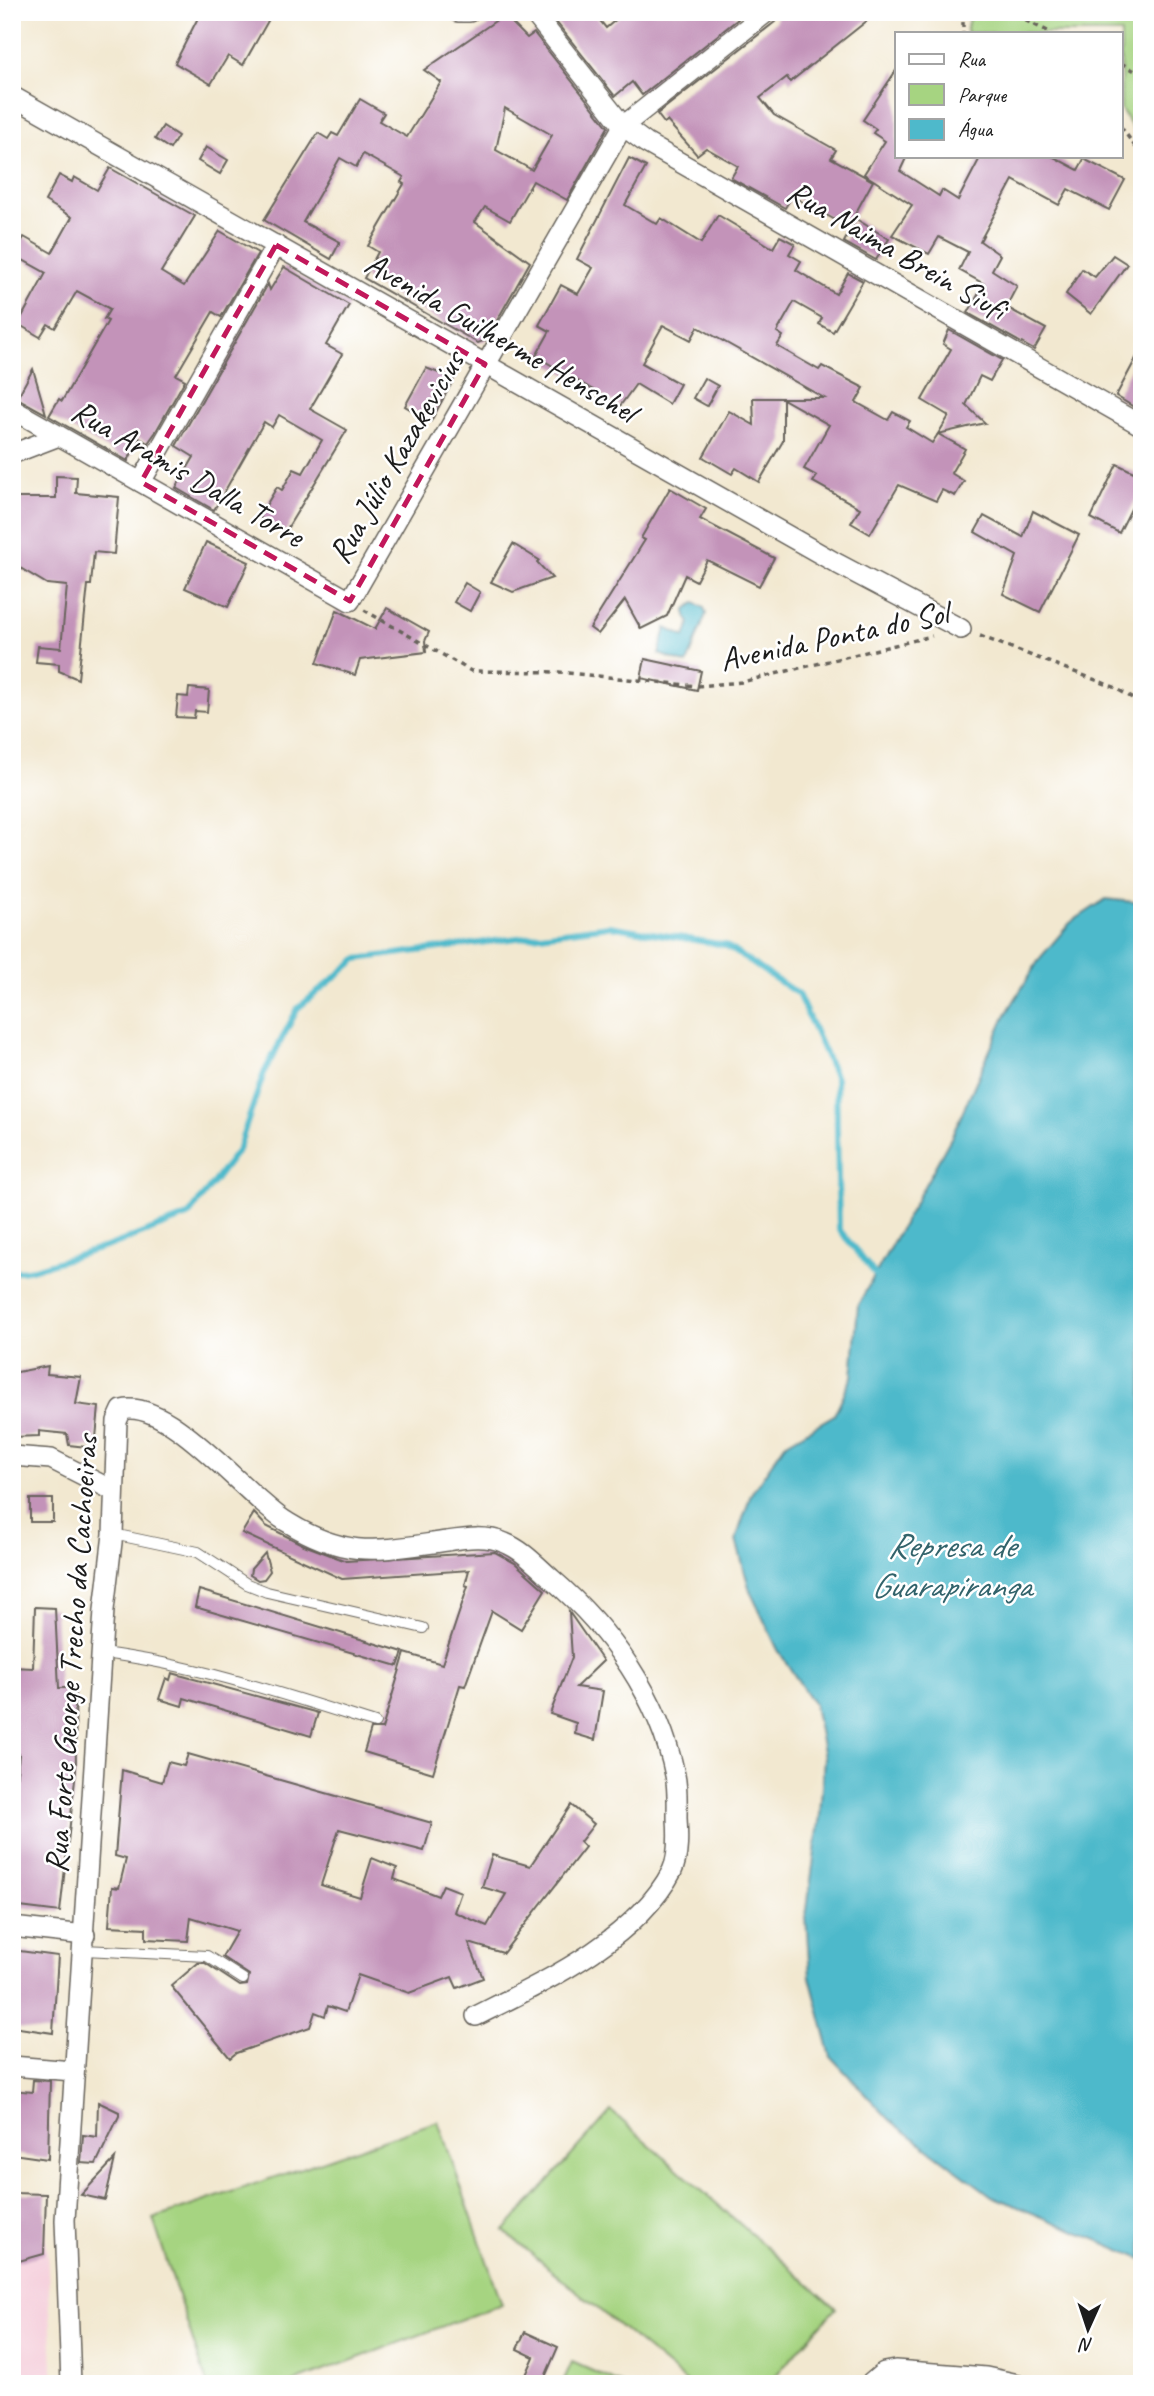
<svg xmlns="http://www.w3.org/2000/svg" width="1154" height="2396" font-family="Caveat,sans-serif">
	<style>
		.built { fill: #f5cfdb }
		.green { fill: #a6d481; stroke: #61784e; stroke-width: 2 }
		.water { fill: #4eb9cb; stroke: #356a74; stroke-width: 2 }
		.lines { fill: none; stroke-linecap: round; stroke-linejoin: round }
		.stream { stroke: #4eb9cb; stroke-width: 6 }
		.building { fill: #c393b9; fill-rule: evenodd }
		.service-casing { stroke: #67635b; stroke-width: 12 }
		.minor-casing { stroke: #67635b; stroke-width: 22 }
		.path { stroke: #67635b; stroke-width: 3.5; stroke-dasharray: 5 5; stroke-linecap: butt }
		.service { stroke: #fff; stroke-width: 10 }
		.minor { stroke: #fff; stroke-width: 19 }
		.marked { fill: none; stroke: #c2185b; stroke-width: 5; stroke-dasharray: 14 9; stroke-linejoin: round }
		.labels { text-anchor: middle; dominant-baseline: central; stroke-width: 5; stroke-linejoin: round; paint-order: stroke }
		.street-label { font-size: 33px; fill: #1c1c1c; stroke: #fff }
		.water-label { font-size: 35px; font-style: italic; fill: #32636b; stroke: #fff }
	</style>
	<rect width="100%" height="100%" fill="#fff"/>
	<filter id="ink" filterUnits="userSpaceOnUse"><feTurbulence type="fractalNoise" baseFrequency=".0143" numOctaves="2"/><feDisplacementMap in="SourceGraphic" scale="14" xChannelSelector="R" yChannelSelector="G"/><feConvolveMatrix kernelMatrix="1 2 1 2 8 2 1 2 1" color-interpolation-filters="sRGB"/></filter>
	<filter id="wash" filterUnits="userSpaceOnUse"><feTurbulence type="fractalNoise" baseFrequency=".00686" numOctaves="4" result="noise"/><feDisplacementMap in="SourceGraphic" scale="28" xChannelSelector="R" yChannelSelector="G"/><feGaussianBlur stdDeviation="1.57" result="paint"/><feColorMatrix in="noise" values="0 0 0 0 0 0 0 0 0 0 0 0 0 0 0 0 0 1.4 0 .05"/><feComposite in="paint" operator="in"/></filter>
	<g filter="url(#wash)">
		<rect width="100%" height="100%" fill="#f2e8d0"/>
		<polygon class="built" points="12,2213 45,2214 54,2384 12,2384"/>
		<g class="green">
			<polygon points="970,12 1142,12 1142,144 1121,109 1121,33 966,33"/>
			<polygon points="611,2111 836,2308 768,2384 689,2384 504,2231"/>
			<polygon points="438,2121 502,2304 289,2384 207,2384 153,2219"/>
			<polygon points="572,2362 622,2384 562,2384"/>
		</g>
		<g class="water">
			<polygon points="695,603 704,608 706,614 687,664 659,654 666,628 685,637 690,623 686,617 686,609"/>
			<polygon points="1106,899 1142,903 1142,2259 992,2196 891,2121 831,2057 810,1977 806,1916 820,1815 824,1757 814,1705 778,1650 750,1591 736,1540 751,1494 785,1444 834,1415 852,1377 858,1305 952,1136 1005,1016 1040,958 1070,923"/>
		</g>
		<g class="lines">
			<polyline class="stream" points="12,1272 34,1269 109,1246 188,1216 238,1150 264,1073 298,1008 357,959 609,926 725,945 798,994 836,1078 839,1229 878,1278"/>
		</g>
		<g id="blocks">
			<g class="building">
				<polygon points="201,12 273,12 243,65 228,56 211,84 175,63"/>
				<polygon points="560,12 593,12 606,28 625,12 732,12 738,19 642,95 632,82 615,96 553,18"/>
				<polygon points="779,12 878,12 790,82 787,77 760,98 774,115 836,150 831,158 873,181 848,227 792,196 785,208 731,178 738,166 706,148 697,155 667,121 664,123 657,114 775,22"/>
				<path d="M504 15 527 38 534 33 608 127 567 200 533 181 510 221 485 207 475 222 530 262 486 340 478 343 364 278 378 252 368 246 404 184 401 182 404 177 363 154 356 167 340 158 303 222 340 242 331 259 264 220 318 133 328 139 332 133 338 136 360 99 384 113 379 121 407 137 441 82 424 70ZM505 108 552 135 532 170 496 150Z"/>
				<polygon points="897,69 897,156 907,156 900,171 939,196 942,190 958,200 981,156 1052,156 1078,170 1084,159 1125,180 1109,210 1068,189 1059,205 1013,180 980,241 1000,255 992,270 1017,286 1006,307 1046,329 1034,350 968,313 984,284 959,270 968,252 939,237 929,254 892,235 912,205 864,174 885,141 873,133 876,129 863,120"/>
				<polygon points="163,126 178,136 170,149 155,139"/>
				<polygon points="206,147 228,160 220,174 198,161"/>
				<polygon points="629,158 646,167 625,205 657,224 661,218 701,243 718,215 773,248 780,236 795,244 789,254 801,261 796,270 836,294 848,273 863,281 833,332 819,324 822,318 794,302 777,332 783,336 777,346 819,370 822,366 864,388 856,402 888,420 893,412 910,421 906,427 932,443 938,434 965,449 951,473 964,481 955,496 942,490 936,501 899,485 870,534 851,523 860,508 813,482 817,476 804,469 829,425 783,399 783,441 759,482 736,468 732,474 703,457 729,411 754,425 753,398 824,398 698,327 691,340 663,325 642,363 680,384 669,404 636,384 620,406 536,356 550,331 539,325 561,285 578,294 593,268 577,259"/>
				<polygon points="110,168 195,216 161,272 184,286 220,231 258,253 221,317 213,312 176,375 185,380 155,433 148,443 139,438 128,461 49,416 59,399 62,401 108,321 104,319 110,309 77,291 55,328 48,324 40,337 18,324 46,273 14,255 24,237 52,253 72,217 45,201 59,175 72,182 74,177 97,190"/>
				<polygon points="856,219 889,239 876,260 844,242"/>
				<polygon points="1113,255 1127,264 1091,314 1066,294 1082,269 1095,277"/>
				<polygon points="284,267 349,305 326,345 342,354 310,409 347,430 285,532 259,517 277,487 282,490 294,469 303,473 322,440 279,415 272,427 264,422 214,510 176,488 194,457 176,446 268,284 270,290"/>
				<polygon points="949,330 1002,360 990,381 980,376 966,405 985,423 938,434 949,416 922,400 951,349 943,344"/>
				<polygon points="1142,347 1142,412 1116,396"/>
				<polygon points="426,368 454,379 431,421 405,406"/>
				<polygon points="33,369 46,414 17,398"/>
				<polygon points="704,378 718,386 707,406 693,398"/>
				<polygon points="1117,464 1142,476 1142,487 1119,533 1091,518"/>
				<polygon points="56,476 77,477 76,493 119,497 114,554 94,552 91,585 88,585 78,679 59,671 59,664 36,662 38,646 61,648 67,586 47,584 12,563 12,498 56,498"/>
				<polygon points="670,488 706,509 700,519 774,558 759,586 707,560 696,581 685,575 667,616 641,629 625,600 598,634 590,628 645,540 641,538"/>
				<polygon points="1033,511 1079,535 1040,612 1003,594 1017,556 975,532 984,516 1023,537"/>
				<polygon points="206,542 249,562 228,607 185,588"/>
				<polygon points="513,544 539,560 537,562 552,578 513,592 491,582"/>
				<polygon points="465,583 480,592 470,611 454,602"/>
				<polygon points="387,608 429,632 425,641 426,652 360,660 355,675 317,663 337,610 375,629"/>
				<polygon points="645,659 701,671 697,690 641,678"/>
				<polygon points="189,688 209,690 207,712 195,711 194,718 176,717 178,696 188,697"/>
				<polygon points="48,1366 47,1374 81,1377 76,1404 99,1407 95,1448 69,1445 67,1434 39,1431 39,1436 12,1437 12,1373"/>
				<rect x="30" y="1499" width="23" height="23"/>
				<polygon points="254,1513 266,1526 304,1545 346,1561 495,1552 515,1563 545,1590 521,1629 492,1611 465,1686 460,1685 433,1773 364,1752 371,1729 382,1729 405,1653 442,1664 468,1586 465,1585 469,1570 342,1579 242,1533"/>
				<polygon points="265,1553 270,1571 264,1579 258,1580 250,1575 251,1569"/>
				<polygon points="199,1590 403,1652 398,1666 195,1607"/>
				<polygon points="35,1607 55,1608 59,1688 75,1688 76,1771 60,1912 12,1906 12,1791 15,1792 19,1754 12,1754 12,1667 33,1668"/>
				<polygon points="569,1612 603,1661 576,1687 603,1691 595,1740 575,1734 576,1723 550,1714 572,1657"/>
				<polygon points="172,1673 318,1713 311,1736 184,1698 182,1706 159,1699 166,1678 170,1680"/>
				<polygon points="188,1754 432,1823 424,1851 339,1829 321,1885 360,1897 372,1858 397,1868 394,1879 438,1896 443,1885 461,1892 454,1912 487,1926 506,1894 482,1887 492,1855 530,1866 571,1805 594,1824 580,1842 585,1847 503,1953 469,1943 483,1978 457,1988 452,1977 409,1993 358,1975 345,2012 328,2006 325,2016 315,2012 310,2027 236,2053 230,2058 171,1986 198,1963 205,1963 240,1986 247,1985 249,1975 222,1957 237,1931 191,1917 188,1941 146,1939 146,1928 109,1926 112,1887 119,1888 126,1859 115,1856 122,1770 162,1782 168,1762 184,1766"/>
				<polygon points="12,1950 58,1956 53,2033 12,2027"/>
				<polygon points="33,2080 50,2081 48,2159 12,2154 12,2090 32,2092"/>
				<polygon points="98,2102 119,2112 119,2116 96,2164 81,2163 83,2135 97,2137"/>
				<polygon points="115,2159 105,2200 81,2195"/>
				<polygon points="12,2193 46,2194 44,2254 12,2263"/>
				<polygon points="525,2332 558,2347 542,2384 522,2384 534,2357 517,2349"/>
			</g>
		</g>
	</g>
	<g filter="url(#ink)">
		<use href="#blocks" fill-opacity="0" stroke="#67635b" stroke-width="2"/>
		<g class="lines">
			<g class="service-casing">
				<g id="service">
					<polyline points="113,1534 198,1552 247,1584 267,1592 423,1628"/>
					<path d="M101 1653C194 1664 286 1695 375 1723"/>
					<polyline points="84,1950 207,1956 243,1979"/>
				</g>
			</g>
			<g class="minor-casing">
				<g id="minor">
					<polyline points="458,12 469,12"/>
					<polyline points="533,12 623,126 646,143 1142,426"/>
					<polyline points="12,96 838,564 961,629"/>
					<polyline points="12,409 350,601 623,126 767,12"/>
					<polyline points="12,454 59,436"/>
					<polyline points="141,482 276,245"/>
					<polyline points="12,1456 51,1459 114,1491"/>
					<polyline points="12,1927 85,1935"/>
					<polyline points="12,2066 73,2071"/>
					<path d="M71 2384 65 2220 104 1610 113 1534 117 1421 122 1410C170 1398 248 1499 287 1522 348 1560 380 1550 447 1541 466 1538 487 1535 505 1543 523 1550 538 1567 552 1579 611 1630 659 1697 675 1775 678 1789 677 1804 677 1818 678 1834 679 1857 672 1871 636 1940 542 1983 476 2016"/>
					<polyline points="870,2384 884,2372 895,2370 986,2377 1018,2384"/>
				</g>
			</g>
			<g class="path">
				<polyline points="963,12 963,33"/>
				<polyline points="1007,12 1052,33"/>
				<polyline points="1121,63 1142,75"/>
				<polyline points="1121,127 1142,156"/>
				<polyline points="364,610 471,671 559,672 698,686 742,682 932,636"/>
				<polyline points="980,636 1114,687 1142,704"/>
			</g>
			<use href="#service" class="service"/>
			<use href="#minor" class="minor"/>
		</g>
	</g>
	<path class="marked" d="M276 245 485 364 350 601 141 482Z"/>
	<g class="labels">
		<g class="street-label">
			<text transform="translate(897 250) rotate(30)">Rua Naima Brein Siufi</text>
			<text transform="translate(501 337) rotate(30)">Avenida Guilherme Henschel</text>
			<text transform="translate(396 457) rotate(-60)">Rua Júlio Kazakevicius</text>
			<text transform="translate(188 473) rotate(30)">Rua Aramis Dalla Torre</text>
			<text transform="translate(834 636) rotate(-12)">Avenida Ponta do Sol</text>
			<text transform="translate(71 1654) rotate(-86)">Rua Forte George Trecho da Cachoeiras</text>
		</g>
		<g class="water-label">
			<text x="951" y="1545">Represa de<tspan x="951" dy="40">Guarapiranga</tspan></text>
		</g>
	</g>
	<rect width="1154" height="2396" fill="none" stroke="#fff" stroke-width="42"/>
	<rect x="895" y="32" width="228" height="126" fill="#ffffff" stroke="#a4a4a4" stroke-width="2"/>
	<rect x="909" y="54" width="35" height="10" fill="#ffffff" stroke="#a4a4a4" stroke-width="2"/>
	<text x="958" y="66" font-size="21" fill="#1c1c1c">Rua</text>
	<rect x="909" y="84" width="35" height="21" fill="#a6d481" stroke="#a4a4a4" stroke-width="2"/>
	<text x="958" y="102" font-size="21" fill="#1c1c1c">Parque</text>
	<rect x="909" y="119" width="35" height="21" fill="#4eb9cb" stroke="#a4a4a4" stroke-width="2"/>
	<text x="958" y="136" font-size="21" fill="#1c1c1c">Água</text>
	<g transform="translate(1088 2329) rotate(183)" stroke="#ffffff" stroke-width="5" paint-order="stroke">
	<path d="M0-5L12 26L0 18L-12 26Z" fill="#1c1c1c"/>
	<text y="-10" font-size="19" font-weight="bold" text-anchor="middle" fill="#1c1c1c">N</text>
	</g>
</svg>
